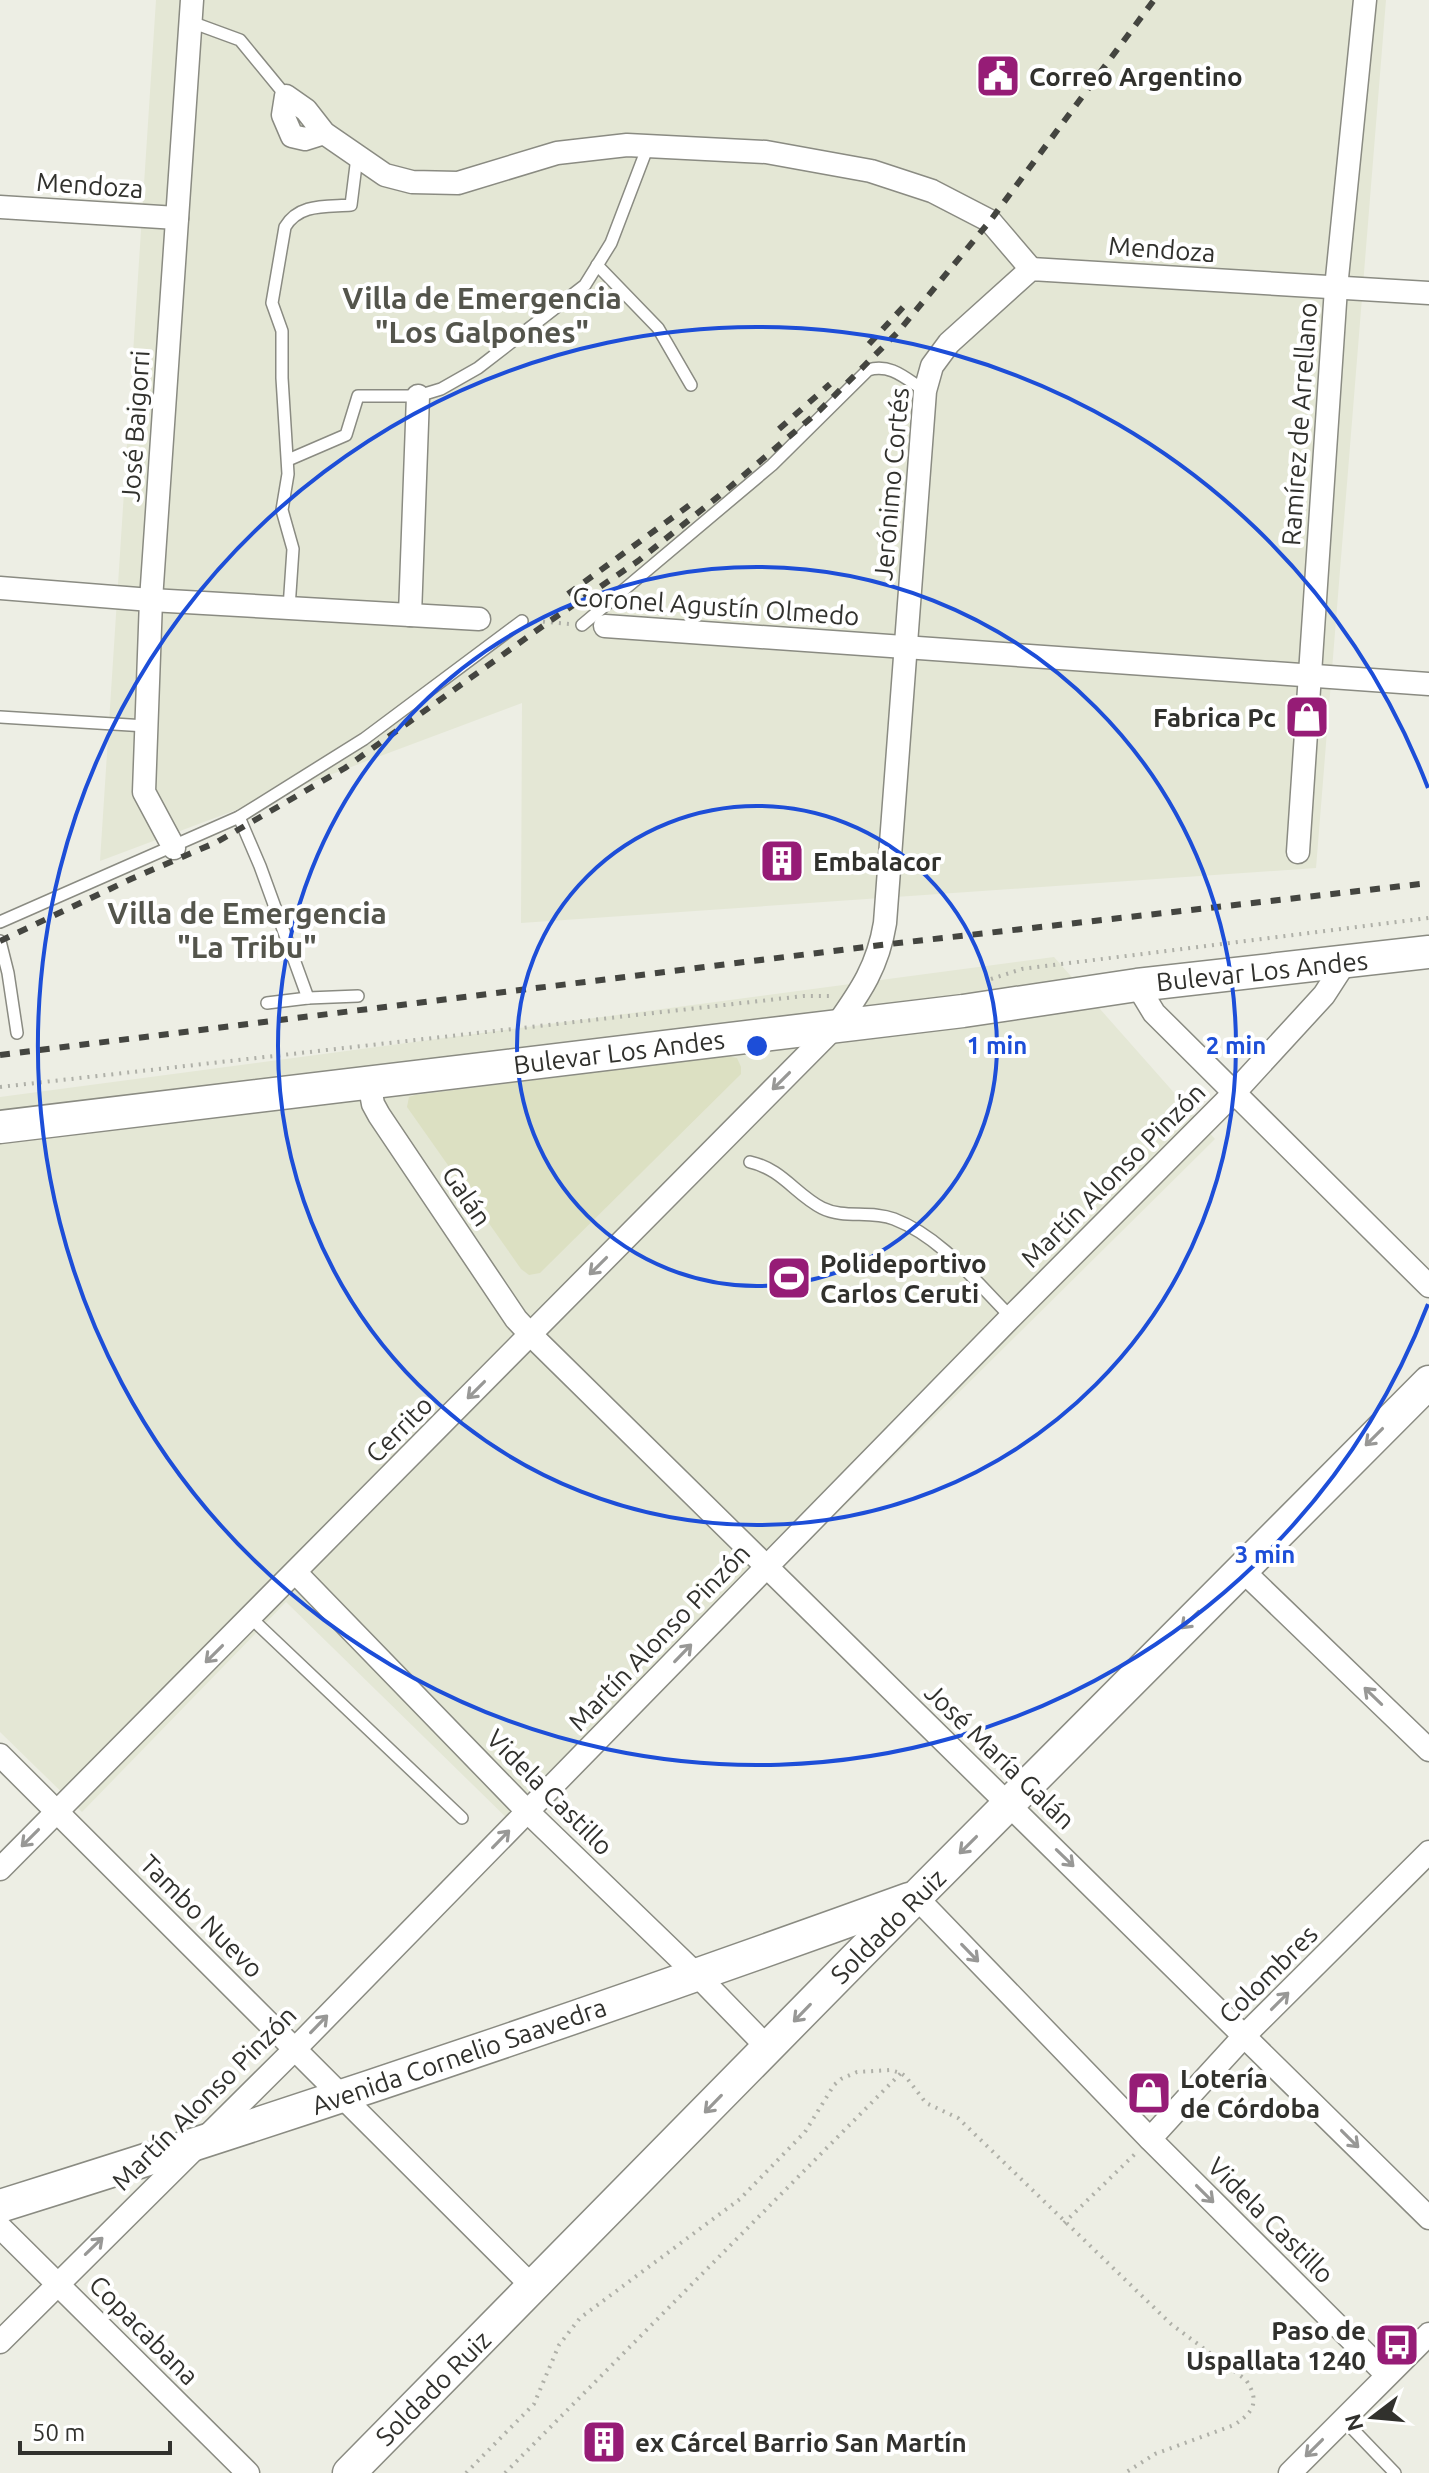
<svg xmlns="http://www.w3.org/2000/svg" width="1429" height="2473" font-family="Ubuntu,sans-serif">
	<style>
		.built { fill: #e4e7d5 }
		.green { fill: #dce0c2 }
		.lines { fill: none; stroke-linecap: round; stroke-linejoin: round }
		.service-casing { stroke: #8a8b82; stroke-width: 14 }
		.minor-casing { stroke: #8a8b82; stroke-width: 25 }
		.secondary-casing { stroke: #8a8b82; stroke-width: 35 }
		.path { stroke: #afb0a8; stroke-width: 4; stroke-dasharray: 2 6; stroke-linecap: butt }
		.service { stroke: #fff; stroke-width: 11 }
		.minor { stroke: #fff; stroke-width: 22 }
		.secondary { stroke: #fff; stroke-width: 32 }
		.rail { stroke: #444540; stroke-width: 6; stroke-dasharray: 10 10; stroke-linecap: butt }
		.oneway { stroke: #989896 }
		.ring { fill: none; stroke: #1d4ed8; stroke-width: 4 }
		.labels { text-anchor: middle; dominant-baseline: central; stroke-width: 8; stroke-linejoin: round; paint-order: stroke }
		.poi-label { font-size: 26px; font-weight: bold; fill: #31312d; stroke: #fff; text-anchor: start }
		.street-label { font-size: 26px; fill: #31312d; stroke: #fff }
		.quarter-label { font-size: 30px; font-weight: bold; fill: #54554c; stroke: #fff }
		.centre { fill: #1d4ed8; stroke: #fff; stroke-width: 4 }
		.ring-label { font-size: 24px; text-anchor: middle; font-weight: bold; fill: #1d4ed8; stroke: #fff; stroke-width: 8; stroke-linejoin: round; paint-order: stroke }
	</style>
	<rect width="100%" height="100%" fill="#edeee4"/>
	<g class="built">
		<polygon points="156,0 1386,0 1316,868 521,923 522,703 100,861"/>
		<polygon points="1054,957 1215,1139 518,1829 286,1602 82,1812 0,1732 0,1097"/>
	</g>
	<polygon class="green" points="727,1056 737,1058 741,1067 741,1074 540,1273 529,1275 521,1269 407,1107 409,1097 415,1095"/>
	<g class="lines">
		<g class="service-casing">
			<g id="service">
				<polyline points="191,22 240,40 286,96"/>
				<polyline points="597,265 658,328 691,385"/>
				<polyline points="288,460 346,435 358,396 418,396 441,389 478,368 585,285 611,243 648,146"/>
				<path d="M289 608 293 549 282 510 288 474 282 378V331L272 303 285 227C299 203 326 207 351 205L357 157"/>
				<path d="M582 625 772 465 868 370C891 363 906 379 925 391"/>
				<polyline points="0,717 146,726"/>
				<polyline points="239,817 260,866 308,998"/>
				<polyline points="0,922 239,817 364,739 522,621"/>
				<polyline points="0,941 8,973 17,1033"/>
				<polyline points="267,1003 308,998 358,996"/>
				<path d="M750 1162C782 1169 796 1195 822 1208 844 1219 870 1210 894 1219 941 1237 976 1282 1011 1317"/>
				<polyline points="251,1618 462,1818"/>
				<polyline points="1343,2419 1395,2473"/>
			</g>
		</g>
		<g class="minor-casing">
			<g id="minor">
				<polyline points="324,133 306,110 286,96 283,115 292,136 305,139 324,133 385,175 412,182 458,183 557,153 627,145 766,152 871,171 932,191 990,221 1031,269"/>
				<polyline points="0,207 177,218"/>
				<polyline points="0,588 151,600 479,619"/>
				<polyline points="410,615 418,396"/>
				<polyline points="605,626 1429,684"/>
				<polyline points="174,848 144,792 151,600 192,0"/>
				<polyline points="1298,852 1336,288 1365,0"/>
				<polyline points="1137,985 1154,1013 1429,1286"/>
				<polyline points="369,1082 373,1104 379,1115 516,1319 531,1335 1429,2218"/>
				<polyline points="1241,1569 1429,1750"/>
				<polyline points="296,1573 528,1812 698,1976 768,2048"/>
				<polyline points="0,1755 533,2287"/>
				<path d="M0 1869 836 1026C861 991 878 966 885 923L925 391 932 366 949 343 1031 269 1429 293"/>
				<polyline points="916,1897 1150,2139 1387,2375"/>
				<polyline points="1150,2139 1245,2035 1429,1852"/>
				<polyline points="0,2227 248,2473"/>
				<polyline points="0,2342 296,2048 1011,1317 1234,1093 1324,995 1346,961"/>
				<polyline points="1290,2473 1429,2334"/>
			</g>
		</g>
		<g class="secondary-casing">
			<g id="secondary">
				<polyline points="0,1127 963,1011 1137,985 1429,952"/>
				<path d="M0 2206C305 2111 608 2008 909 1899"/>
				<polyline points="349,2473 916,1897 1429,1382"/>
			</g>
		</g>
		<g class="path">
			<polyline points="535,621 570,624"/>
			<polyline points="991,979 1022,969 1429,918"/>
			<polyline points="0,1087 804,996 832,996"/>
			<polyline points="1064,2223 1137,2152"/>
			<path d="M466 2473 534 2404 559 2345 580 2318 740 2199 805 2132 834 2085 841 2079 857 2072 890 2070 901 2073 906 2077 926 2103 958 2118 1171 2324 1246 2380C1260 2401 1254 2412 1234 2425L1155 2454 1125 2473"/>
			<polyline points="505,2473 901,2073"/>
		</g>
		<use href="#service" class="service"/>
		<use href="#minor" class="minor"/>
		<use href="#secondary" class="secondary"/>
		<g class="rail">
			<polyline points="869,344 907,303"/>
			<polyline points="779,429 830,384"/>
			<polyline points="568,594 691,504"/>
			<polyline points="0,941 131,879 217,842 345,768 547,623 638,561 730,487 819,411 898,332 990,221 1154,0"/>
			<polyline points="0,1055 881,945 1429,883"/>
		</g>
	</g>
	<defs><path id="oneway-shaft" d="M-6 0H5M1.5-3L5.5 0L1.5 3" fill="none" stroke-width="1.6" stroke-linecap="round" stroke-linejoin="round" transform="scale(2)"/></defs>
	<g class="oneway">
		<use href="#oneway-shaft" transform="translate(781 1081) rotate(135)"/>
		<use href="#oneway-shaft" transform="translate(598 1266) rotate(135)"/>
		<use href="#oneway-shaft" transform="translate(476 1390) rotate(135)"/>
		<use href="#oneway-shaft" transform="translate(1374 1437) rotate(135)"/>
		<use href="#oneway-shaft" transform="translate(1190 1620) rotate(135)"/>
		<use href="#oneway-shaft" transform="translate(683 1653) rotate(-46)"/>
		<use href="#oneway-shaft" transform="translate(214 1654) rotate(135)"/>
		<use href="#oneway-shaft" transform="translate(1373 1696) rotate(-136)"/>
		<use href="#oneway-shaft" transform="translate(30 1838) rotate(135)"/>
		<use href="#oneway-shaft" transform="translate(501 1839) rotate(-46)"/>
		<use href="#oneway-shaft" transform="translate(968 1845) rotate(135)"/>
		<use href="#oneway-shaft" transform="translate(1065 1858) rotate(44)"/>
		<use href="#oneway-shaft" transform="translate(970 1953) rotate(46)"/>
		<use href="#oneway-shaft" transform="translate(1280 2001) rotate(-45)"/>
		<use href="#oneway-shaft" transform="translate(802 2013) rotate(134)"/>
		<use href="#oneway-shaft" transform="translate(319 2024) rotate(-46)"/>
		<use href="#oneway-shaft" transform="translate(713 2104) rotate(134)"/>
		<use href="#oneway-shaft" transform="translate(1350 2139) rotate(45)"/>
		<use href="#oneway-shaft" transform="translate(1205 2194) rotate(45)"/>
		<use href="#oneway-shaft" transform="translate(94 2246) rotate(-44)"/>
		<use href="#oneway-shaft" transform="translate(1314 2448) rotate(135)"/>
	</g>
	<g class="ring">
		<circle cx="757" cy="1046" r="240"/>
		<circle cx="757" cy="1046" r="479"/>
		<path d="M1428 1304A719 719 0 1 1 1428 788"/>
	</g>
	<defs>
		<g id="civic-square" transform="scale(2.3)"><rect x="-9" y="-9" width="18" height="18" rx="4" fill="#961c76" stroke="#fff"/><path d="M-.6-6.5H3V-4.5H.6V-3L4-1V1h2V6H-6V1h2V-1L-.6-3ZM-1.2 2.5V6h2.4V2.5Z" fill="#fff"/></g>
		<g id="shop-square" transform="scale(2.3)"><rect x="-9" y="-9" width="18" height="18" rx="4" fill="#961c76" stroke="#fff"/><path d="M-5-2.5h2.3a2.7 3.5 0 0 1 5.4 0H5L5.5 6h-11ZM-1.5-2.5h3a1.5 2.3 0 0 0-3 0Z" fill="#fff"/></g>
		<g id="building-square" transform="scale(2.3)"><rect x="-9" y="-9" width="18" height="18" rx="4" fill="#961c76" stroke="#fff"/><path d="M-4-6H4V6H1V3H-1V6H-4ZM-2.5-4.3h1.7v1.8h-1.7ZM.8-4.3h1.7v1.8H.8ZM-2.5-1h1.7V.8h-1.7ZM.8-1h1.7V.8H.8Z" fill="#fff"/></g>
		<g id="stadium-square" transform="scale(2.3)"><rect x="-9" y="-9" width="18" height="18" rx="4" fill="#961c76" stroke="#fff"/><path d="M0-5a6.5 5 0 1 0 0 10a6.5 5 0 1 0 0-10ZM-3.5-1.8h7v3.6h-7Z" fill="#fff"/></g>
		<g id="bus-square" transform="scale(2.3)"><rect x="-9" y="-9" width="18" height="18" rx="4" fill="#961c76" stroke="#fff"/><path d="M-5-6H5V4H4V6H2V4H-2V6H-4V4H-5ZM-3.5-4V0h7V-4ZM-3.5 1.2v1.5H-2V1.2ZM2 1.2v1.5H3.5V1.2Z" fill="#fff"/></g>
	</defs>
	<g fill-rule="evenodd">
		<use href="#civic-square" x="998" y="76"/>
		<use href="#shop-square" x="1307" y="717"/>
		<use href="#building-square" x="782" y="861"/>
		<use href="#stadium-square" x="789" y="1278"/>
		<use href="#shop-square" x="1149" y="2093"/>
		<use href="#bus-square" x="1397" y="2345"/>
		<use href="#building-square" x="604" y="2442"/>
	</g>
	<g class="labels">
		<g class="poi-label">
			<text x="1029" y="76">Correo Argentino</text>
			<text x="1276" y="717" text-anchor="end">Fabrica Pc</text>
			<text x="813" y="861">Embalacor</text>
			<text x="820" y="1263">Polideportivo<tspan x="820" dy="30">Carlos Ceruti</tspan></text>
			<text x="1180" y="2078">Lotería<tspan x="1180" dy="30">de Córdoba</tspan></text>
			<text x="1366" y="2330" text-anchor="end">Paso de<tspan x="1366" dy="30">Uspallata 1240</tspan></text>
			<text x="635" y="2442">ex Cárcel Barrio San Martín</text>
		</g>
		<g class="street-label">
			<text transform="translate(90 185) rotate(4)">Mendoza</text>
			<text transform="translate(1162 249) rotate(4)">Mendoza</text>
			<text transform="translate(1299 424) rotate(-86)">Ramírez de Arrellano</text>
			<text transform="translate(135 426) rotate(-86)">José Baigorri</text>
			<text transform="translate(891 484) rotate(-85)">Jerónimo Cortés</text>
			<text transform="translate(716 606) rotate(4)">Coronel Agustín Olmedo</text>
			<text transform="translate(1262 971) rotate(-6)">Bulevar Los Andes</text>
			<text transform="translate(619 1052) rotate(-7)">Bulevar Los Andes</text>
			<text transform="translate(1113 1175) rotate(-45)">Martín Alonso Pinzón</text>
			<text transform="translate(467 1196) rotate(56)">Galán</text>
			<text transform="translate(399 1429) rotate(-45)">Cerrito</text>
			<text transform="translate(659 1637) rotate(-46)">Martín Alonso Pinzón</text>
			<text transform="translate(1000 1756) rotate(44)">José María Galán</text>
			<text transform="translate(550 1792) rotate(45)">Videla Castillo</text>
			<text transform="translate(202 1916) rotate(45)">Tambo Nuevo</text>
			<text transform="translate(888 1926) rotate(-45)">Soldado Ruiz</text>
			<text transform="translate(1268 1974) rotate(-45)">Colombres</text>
			<text transform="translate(459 2056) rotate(-19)">Avenida Cornelio Saavedra</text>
			<text transform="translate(204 2098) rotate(-45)">Martín Alonso Pinzón</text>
			<text transform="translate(1271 2220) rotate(45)">Videla Castillo</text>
			<text transform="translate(144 2330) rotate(45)">Copacabana</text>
			<text transform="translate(433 2388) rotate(-45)">Soldado Ruiz</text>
		</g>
		<g class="quarter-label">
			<text x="482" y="298">Villa de Emergencia<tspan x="482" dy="34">"Los Galpones"</tspan></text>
			<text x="247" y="913">Villa de Emergencia<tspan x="247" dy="34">"La Tribu"</tspan></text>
		</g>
	</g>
	<circle cx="757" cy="1046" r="12" class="centre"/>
	<g class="ring-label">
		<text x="997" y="1054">1 min</text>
		<text x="1236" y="1054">2 min</text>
		<text x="1265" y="1563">3 min</text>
	</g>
	<g transform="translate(1373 2417) rotate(254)" stroke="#ffffff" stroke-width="6" paint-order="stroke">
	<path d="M0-6L14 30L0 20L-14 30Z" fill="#31312d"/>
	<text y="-12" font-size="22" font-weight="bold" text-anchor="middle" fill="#31312d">N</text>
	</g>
	<path d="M20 2441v12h150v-12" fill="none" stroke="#31312d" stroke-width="4"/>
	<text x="32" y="2441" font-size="24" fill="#31312d" stroke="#ffffff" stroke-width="6" paint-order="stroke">50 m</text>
</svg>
